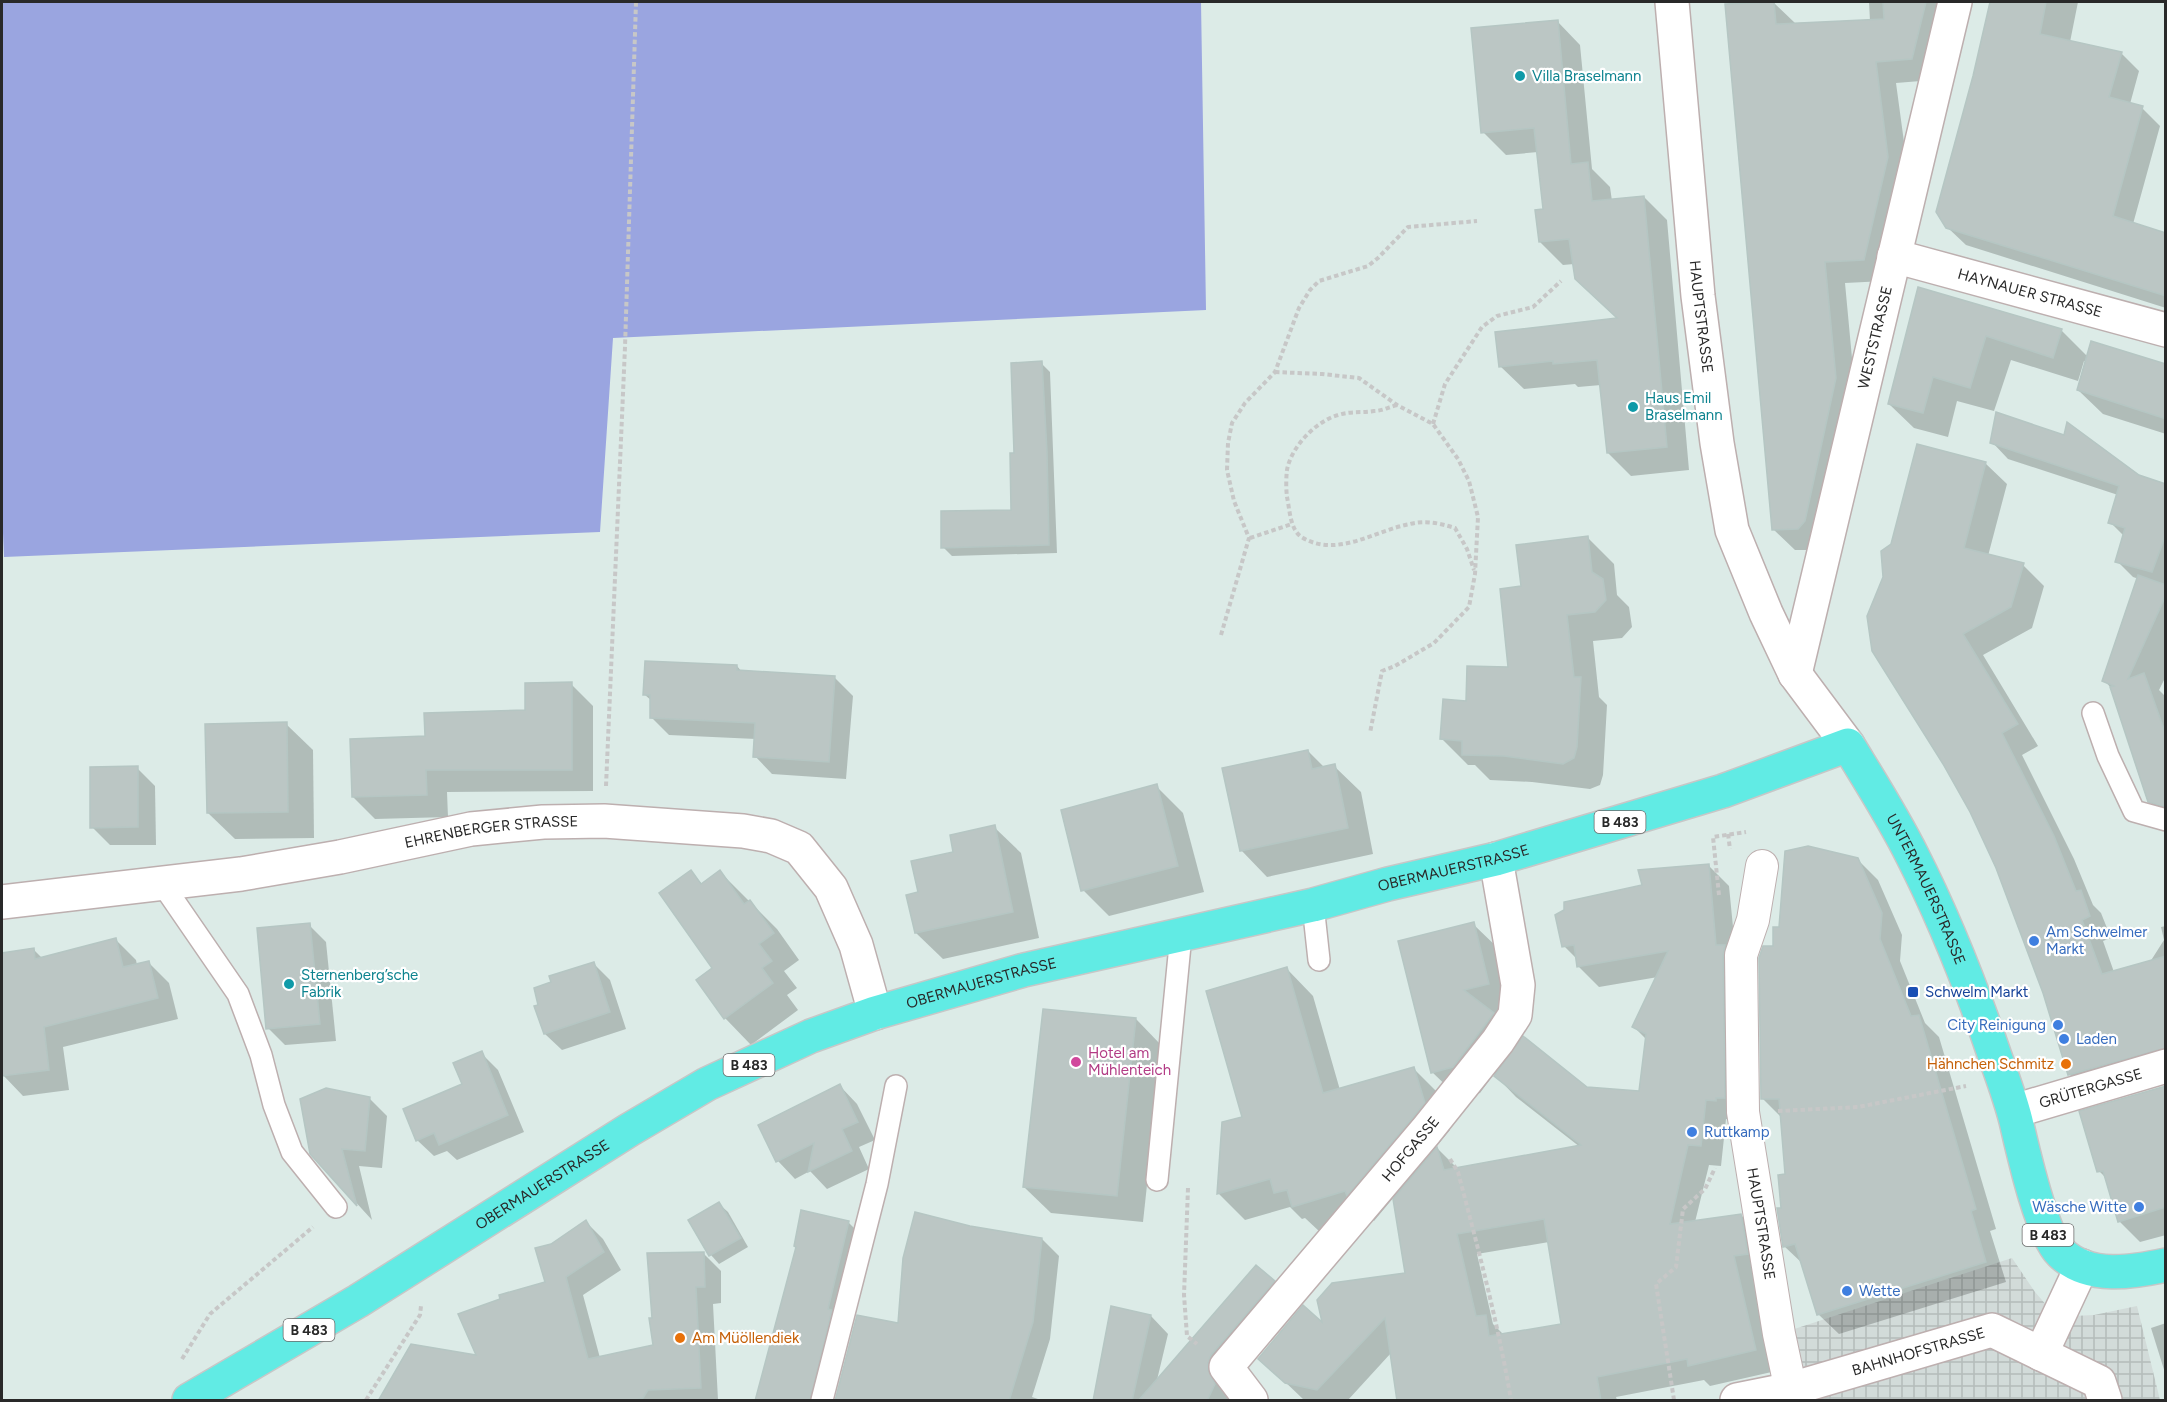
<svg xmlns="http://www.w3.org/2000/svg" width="2167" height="1402" font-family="Figtree,sans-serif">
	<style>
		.grass { fill: #9aa5e0 }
		.plaza { fill: url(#plaza-grid) }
		.shadow { fill: #0003; fill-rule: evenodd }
		.building { fill: #bbc6c4; stroke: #b5c6c3; stroke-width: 1.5; fill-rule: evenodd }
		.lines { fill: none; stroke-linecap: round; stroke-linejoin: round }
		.service-casing { stroke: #bdafaf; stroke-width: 24 }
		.pedestrian-casing { stroke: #bdafaf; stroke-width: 34 }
		.minor-casing { stroke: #bdafaf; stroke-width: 36 }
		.tertiary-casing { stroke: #bdafaf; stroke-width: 36 }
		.primary-casing { stroke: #c7c7c7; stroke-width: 36 }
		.path { stroke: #c7c7c7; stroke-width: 4; stroke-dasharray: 4.5 3; stroke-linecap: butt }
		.service { stroke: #fff; stroke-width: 21 }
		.pedestrian { stroke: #fff; stroke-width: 32 }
		.minor { stroke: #fff; stroke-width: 33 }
		.tertiary { stroke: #fff; stroke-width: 33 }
		.primary { stroke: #61ebe4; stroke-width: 33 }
		.culture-dot { fill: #0f9aa8; stroke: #fff; stroke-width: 2 }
		.shop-dot { fill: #3f7fe0; stroke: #fff; stroke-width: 2 }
		.transit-dot { fill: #1a4fb4; stroke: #fff; stroke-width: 2 }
		.hotel-dot { fill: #d1479c; stroke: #fff; stroke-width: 2 }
		.food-dot { fill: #e8710a; stroke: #fff; stroke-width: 2 }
		.labels { text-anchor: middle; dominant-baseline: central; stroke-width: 4.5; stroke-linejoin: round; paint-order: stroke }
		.shield { fill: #fff; stroke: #696969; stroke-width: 1.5 }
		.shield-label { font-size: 14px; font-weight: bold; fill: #292929 }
		.culture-label { font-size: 15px; fill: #0d838f; stroke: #fff; text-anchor: start }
		.street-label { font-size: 15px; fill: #292929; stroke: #fff }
		.shop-label { font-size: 15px; fill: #366cbe; stroke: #fff; text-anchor: start }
		.transit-label { font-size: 15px; fill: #164399; stroke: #fff; text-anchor: start }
		.hotel-label { font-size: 15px; fill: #b23c85; stroke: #fff; text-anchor: start }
		.food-label { font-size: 15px; fill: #c56008; stroke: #fff; text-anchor: end }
	</style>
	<defs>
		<pattern id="plaza-grid" width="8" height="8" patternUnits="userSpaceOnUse" patternTransform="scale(1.5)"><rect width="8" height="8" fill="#d2dbd9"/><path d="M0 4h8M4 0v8" fill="none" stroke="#b4bcba"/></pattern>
	</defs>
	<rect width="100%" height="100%" fill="#dcebe7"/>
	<polygon class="grass" points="2,2 1201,2 1206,310 613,338 600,532 4,557 2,509"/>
	<polygon class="plaza" points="2012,1258 2035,1292 2048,1307 2073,1316 2094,1315 2137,1306 2160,1400 1793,1400 1779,1334"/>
	<g class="shadow">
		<polygon points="1773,2 1795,23 1870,21 1869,2 1952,2 1933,80 1896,83 1909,179 1885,281 1845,283 1856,401 1820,550 1795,550 1773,529 1726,5"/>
		<polygon points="1991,2 2078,2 2070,42 2121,53 2139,71 2130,104 2142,108 2160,126 2133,224 2166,234 2166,308 1966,245 1947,227 1975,77"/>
		<polygon points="1557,21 1580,45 1592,169 1610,187 1612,201 1644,197 1667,220 1689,470 1631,476 1608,453 1601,385 1578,387 1575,384 1524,389 1500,366 1624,322 1574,264 1563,265 1540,242 1544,210 1538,152 1506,155 1483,132"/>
		<polygon points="1919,289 2061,330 2088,357 2166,365 2166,434 2103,414 2078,390 2086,362 2084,361 2078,381 2011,360 1994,411 1957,401 1948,437 1914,428 1889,404"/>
		<polygon points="1041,363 1050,372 1057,553 952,556 943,547 1012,511 1016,454"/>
		<polygon points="1992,442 2138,476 2166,485 2166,676 2159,690 2166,697 2166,817 2149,801 2111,688 2104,680 2139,579 2133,577 2117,561 2124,536 2110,522 2118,495 2008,459"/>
		<polygon points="1985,463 2007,484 1988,556 2023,565 2044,586 2032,628 1983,655 2038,746 2022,755 2074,859 2093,905 2101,913 2111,938 2103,941 2114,972 2150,962 2164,940 2161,927 2166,926 2166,1073 2091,1096 2070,1075 2044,992 1997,867 1972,811 1945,763 1873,650"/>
		<polygon points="1588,538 1614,564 1617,595 1629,607 1632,627 1622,638 1593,641 1599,697 1607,705 1603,775 1600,785 1590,789 1532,782 1490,780 1475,765 1468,765 1441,738 1467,703 1510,669 1522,588"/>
		<polygon points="737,666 742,672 835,678 853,696 846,779 772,774 755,756 756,739 669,735 651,717 652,701 645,695"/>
		<polygon points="571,684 593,706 593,791 447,792 448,817 375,819 353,797 426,738 526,712"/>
		<polygon points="286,724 313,750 314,838 235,839 208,813"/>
		<polygon points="1308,751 1325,768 1334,766 1361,792 1373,854 1267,877 1241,850"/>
		<polygon points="137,768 155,786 156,845 110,845 92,827"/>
		<polygon points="1156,786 1183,813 1204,892 1109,916 1083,890"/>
		<polygon points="994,827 1021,853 1039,938 943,959 916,933 920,894 955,854"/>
		<polygon points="1857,859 1878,880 1902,935 1900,961 1925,1023 1939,1037 1996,1229 1990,1231 2006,1282 1839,1334 1818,1314 1803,1264 1784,1246 1783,1209 1786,1175 1782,1118 1762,1098 1774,947 1781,928"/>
		<path d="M1708 865 1729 886 1736 958V1121L1726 1119 1721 1166 1709 1165 1695 1222 1741 1215 1761 1236 1776 1371 1710 1386 1704 1380 1616 1397 1617 1400H1399L1391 1353 1348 1400H1304L1260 1358 1325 1326 1407 1274 1394 1197 1374 1221 1371 1217 1320 1232 1305 1218 1302 1219 1290 1207 1245 1220 1219 1194 1223 1124 1243 1118 1287 969 1313 996 1340 1090 1414 1069 1440 1095 1450 1130 1436 1147 1458 1169 1580 1147 1516 1097 1494 1074 1480 1093 1459 1098 1432 1072 1473 924 1500 950 1514 1010 1494 1015 1521 1042 1587 1088 1641 1093 1647 1040 1634 1027 1658 977 1599 987 1579 967 1578 960 1564 946 1644 886ZM1549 1242 1563 1325 1504 1335 1493 1324 1477 1254Z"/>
		<polygon points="691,872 702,884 720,872 777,929 799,960 784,971 797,988 787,995 798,1010 751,1045 725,1018"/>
		<polygon points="309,925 326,942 336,1041 285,1045 268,1028"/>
		<polygon points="115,939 136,960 137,965 148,962 169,983 178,1019 63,1047 69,1090 23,1096 3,1075 2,954 34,950 42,958"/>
		<polygon points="593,963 610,980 626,1029 562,1050 545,1034 536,1007 540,1006 553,983"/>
		<polygon points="1136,1019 1162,1046 1143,1222 1051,1213 1024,1187"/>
		<polygon points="481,1053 498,1070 524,1132 457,1160 447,1151 434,1156 417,1140 464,1085"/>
		<polygon points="840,1086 857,1104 875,1140 859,1147 869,1169 827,1189 810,1171 795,1179 778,1161"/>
		<polygon points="2166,1090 2166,1235 2140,1242 2119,1221 2107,1179 2099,1171"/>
		<polygon points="369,1098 387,1116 382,1168 359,1166 372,1220 311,1153"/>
		<polygon points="719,1204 728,1212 748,1247 719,1264 711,1255"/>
		<polygon points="803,1212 849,1223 866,1240 830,1400 756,1400 798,1248"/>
		<polygon points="586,1222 603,1239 621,1270 583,1295 600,1358 655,1347 653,1319 703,1253 721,1271 721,1303 713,1304 718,1400 380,1400 478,1357 546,1283 551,1245"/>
		<polygon points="970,1227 1042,1239 1059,1256 1050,1339 1032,1397 1041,1400 837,1400 899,1325"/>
		<polygon points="1274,1282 1291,1299 1228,1373 1231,1400 1095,1400 1151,1316 1168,1334 1157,1380"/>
		<polygon points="2166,1323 2166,1376 2151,1328"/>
	</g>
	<g class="building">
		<polygon points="1774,2 1776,24 1884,19 1883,2 1926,2 1912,59 1876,62 1888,157 1864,260 1825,262 1836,378 1805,521 1798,529 1772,530 1725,4"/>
		<polygon points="1990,2 2046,2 2040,34 2122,52 2109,97 2143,106 2113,216 2166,233 2166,296 1946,228 1936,212 1973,76"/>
		<polygon points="1558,20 1571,164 1588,162 1592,201 1644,196 1667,447 1607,453 1597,360 1553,364 1553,361 1499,367 1495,332 1617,318 1575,279 1569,239 1539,242 1535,210 1543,209 1534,128 1481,133 1471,28"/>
		<polygon points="1918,287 2062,329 2053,358 1986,336 1970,388 1933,377 1923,413 1888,404"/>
		<polygon points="2091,341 2166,364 2166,419 2077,390"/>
		<polygon points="1042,361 1047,452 1049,545 941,548 941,511 1011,510 1010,453 1014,453 1011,363"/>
		<polygon points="1996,412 2064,435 2067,422 2139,475 2166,484 2166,534 2152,572 2115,562 2125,528 2108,523 2119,486 1990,443"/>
		<polygon points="1917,444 1986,462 1964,548 2024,563 2011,607 1963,634 2018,724 2002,733 2054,836 2076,891 2081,890 2090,916 2082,920 2102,974 2166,956 2166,1048 2068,1075 2043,993 2014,916 1996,868 1970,812 1943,764 1872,651 1867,616 1883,577 1881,551 1891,544"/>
		<polygon points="1588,536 1592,572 1603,579 1606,600 1595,612 1567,615 1574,677 1581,677 1577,747 1574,758 1563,764 1504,756 1462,755 1462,741 1440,739 1443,699 1466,701 1467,666 1508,667 1500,589 1521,586 1516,545"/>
		<polygon points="2138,575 2166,585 2166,595 2128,679 2144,673 2166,735 2166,807 2148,802 2110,687 2114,686 2102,681"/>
		<polygon points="645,661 737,665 737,670 835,676 829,762 753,757 755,723 650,718 650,695 643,695"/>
		<polygon points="572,682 572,770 426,770 427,795 352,797 350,739 425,736 424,713 525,710 525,683"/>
		<polygon points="287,722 288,812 207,813 205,724"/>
		<polygon points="1308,750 1312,769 1335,764 1348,828 1240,851 1222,768"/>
		<polygon points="138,766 138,827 90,828 90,767"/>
		<polygon points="1157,784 1178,866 1081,891 1061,810"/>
		<polygon points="995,825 1013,912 915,933 906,895 918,892 911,861 953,852 950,835"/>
		<polygon points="1808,846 1858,858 1882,913 1880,939 1911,1016 1919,1015 1976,1209 1971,1211 1986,1262 1817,1315 1795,1244 1783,1247 1777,1208 1781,1208 1778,1175 1785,1174 1779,1099 1761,1099 1759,958 1763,946 1773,946 1773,927 1779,927 1785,851"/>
		<path d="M1709 864 1716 945H1725L1723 955 1725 1098H1716V1101L1706 1100 1701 1146 1688 1145 1670 1224 1741 1214 1748 1254 1734 1256 1756 1350 1688 1366 1687 1359 1597 1377 1601 1401H1397L1385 1318 1317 1390 1285 1383 1258 1359 1303 1305 1322 1322 1317 1300 1332 1283 1405 1273 1393 1199 1437 1147 1444 1170 1581 1145 1494 1076 1523 1036 1587 1087 1639 1091 1646 1034 1632 1027 1668 951 1577 967 1574 945 1562 947 1555 915 1564 910V902L1642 885 1638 870ZM1544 1219 1561 1324 1489 1336 1486 1315 1476 1316 1457 1234Z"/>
		<polygon points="691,870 701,884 720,870 744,904 750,900 774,933 759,944 772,961 762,968 773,983 724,1019 696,980 712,968 659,893"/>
		<polygon points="1474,922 1489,984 1464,990 1494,1013 1453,1067 1431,1073 1398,941"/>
		<polygon points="310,923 320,1024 266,1029 257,928"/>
		<polygon points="116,938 123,967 149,961 158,998 44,1027 49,1070 2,1076 2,953 34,948 35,959"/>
		<polygon points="594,962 610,1012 544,1034 534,1006 538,1005 534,988 551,982 549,976"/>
		<polygon points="1287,967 1323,1093 1414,1067 1425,1103 1347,1196 1345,1191 1292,1207 1287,1190 1274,1193 1270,1179 1217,1194 1222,1122 1242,1117 1206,991"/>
		<polygon points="1043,1009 1136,1018 1117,1196 1023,1187"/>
		<polygon points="482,1051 508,1115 439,1145 434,1133 416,1141 403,1109 462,1084 453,1063"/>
		<polygon points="840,1084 858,1122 842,1129 852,1151 808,1172 814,1143 776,1162 758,1125"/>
		<polygon points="2166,1086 2166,1207 2118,1222 2103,1171 2097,1172 2079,1111"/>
		<polygon points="326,1088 370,1097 365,1151 342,1149 357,1206 310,1154 300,1099"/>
		<polygon points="719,1202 741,1238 709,1256 688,1220"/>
		<polygon points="801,1210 849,1221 828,1309 832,1310 810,1401 755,1401 796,1247 794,1246"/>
		<polygon points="915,1212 970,1226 1042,1238 1033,1322 1009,1401 835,1401 857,1315 898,1323 903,1258"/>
		<polygon points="586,1220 604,1252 566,1277 588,1359 653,1345 649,1318 652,1318 647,1253 704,1252 705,1287 696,1287 701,1388 648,1390 643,1398 632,1401 378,1401 411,1344 476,1355 458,1314 500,1299 499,1295 545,1282 535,1248 551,1244"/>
		<polygon points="1256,1265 1275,1281 1211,1355 1208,1363 1208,1370 1215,1384 1207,1401 1138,1401"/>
		<polygon points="1111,1306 1151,1315 1132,1401 1093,1401"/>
	</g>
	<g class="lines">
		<g class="service-casing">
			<g id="service">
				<polyline points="2093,713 2108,756 2134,811 2166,820"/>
				<polyline points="161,882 238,994 261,1055 274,1105 292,1152 336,1207"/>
				<polyline points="1313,905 1319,960"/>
				<polyline points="1157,1180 1181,935"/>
				<polyline points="822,1400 877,1184 896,1086"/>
			</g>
		</g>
		<g class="pedestrian-casing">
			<g id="pedestrian">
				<path id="s1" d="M1762 866 1753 920 1741 955 1743 1112 1779 1334 1793 1400"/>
			</g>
		</g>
		<g class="minor-casing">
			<g id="minor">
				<path id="s2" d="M1894 256 2166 330"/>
				<path id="s3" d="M1795 674 1955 2"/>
				<path id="s4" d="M2 902 241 874 340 857 471 829 543 822 604 821 743 831 771 836 799 848 831 888 856 945 875 1013"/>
				<path id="s5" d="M2014 1111 2166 1066"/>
				<polyline points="2041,1354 2082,1266"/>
				<path id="s6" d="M1251 1400 1226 1367 1426 1131 1498 1041 1515 1015 1518 985 1496 859"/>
				<path id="s7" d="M1737 1400 1791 1389 1992 1330 2099 1382 2105 1400"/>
			</g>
		</g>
		<g class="tertiary-casing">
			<g id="tertiary">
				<path id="s8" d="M1672 2 1698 296 1717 443 1732 530 1766 613 1795 674 1848 745"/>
			</g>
		</g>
		<g class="primary-casing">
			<g id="primary">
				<path id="s9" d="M189 1400 358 1301 629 1130 707 1084 811 1036 875 1013 1024 970 1313 905 1388 884 1496 859 1723 791 1848 745C1870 781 1893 817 1912 855 1942 914 1967 976 1989 1039 1998 1066 2009 1093 2016 1121 2023 1151 2041 1234 2061 1253 2089 1280 2133 1272 2166 1265"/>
			</g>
		</g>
		<g class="path">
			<polyline points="1275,372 1322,374 1359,378 1397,405 1433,424 1458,459 1469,481 1478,517 1475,574 1469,607 1434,643 1395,666 1382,671 1370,733"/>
			<path d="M1397 405C1389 407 1382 411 1374 411 1362 413 1351 411 1338 415 1316 421 1291 447 1287 470 1286 478 1286 489 1287 497 1290 511 1290 531 1303 538 1338 558 1376 530 1410 524 1425 520 1439 523 1455 528L1467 549 1474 570"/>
			<polyline points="1433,424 1445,384 1482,327 1497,316 1533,307 1561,281"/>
			<polyline points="1250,538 1292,524"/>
			<polyline points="1221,635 1249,538 1234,501 1227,470 1228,443 1232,423 1245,403 1275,372 1299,308 1310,290 1319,281 1368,266 1378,258 1408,227 1477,221"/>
			<polyline points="606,786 625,347 636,2"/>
			<polyline points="1728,834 1730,849"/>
			<polyline points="1719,895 1713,837 1746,832"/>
			<polyline points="1778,1111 1858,1107 1966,1086"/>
			<path d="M1450 1159 1458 1172C1478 1248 1498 1323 1511 1400"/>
			<polyline points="1188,1188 1184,1295 1187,1336 1197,1344"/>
			<polyline points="182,1359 210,1314 313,1227"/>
			<polyline points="366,1400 420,1315 421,1306"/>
			<polyline points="1674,1400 1656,1284 1676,1267 1683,1209 1705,1189 1715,1168"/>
		</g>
		<use href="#service" class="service"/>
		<use href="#pedestrian" class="pedestrian"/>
		<use href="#minor" class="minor"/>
		<use href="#tertiary" class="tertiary"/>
		<use href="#primary" class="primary"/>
	</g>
	<g class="culture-dot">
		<circle cx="1520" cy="76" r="6"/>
		<circle cx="1633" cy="407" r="6"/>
		<circle cx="289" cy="984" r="6"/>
	</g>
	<g class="shop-dot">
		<circle cx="2034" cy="941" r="6"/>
		<circle cx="2058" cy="1025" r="6"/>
		<circle cx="2064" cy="1039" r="6"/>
		<circle cx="1692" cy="1132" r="6"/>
		<circle cx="2139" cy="1207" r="6"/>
		<circle cx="1847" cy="1291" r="6"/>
	</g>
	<rect class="transit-dot" x="1907" y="986" width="12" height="12" rx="3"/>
	<circle class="hotel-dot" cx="1076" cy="1062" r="6"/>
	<g class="food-dot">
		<circle cx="2066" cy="1064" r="6"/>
		<circle cx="680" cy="1338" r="6"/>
	</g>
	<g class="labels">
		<g class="shield">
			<rect x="1594.5" y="811" width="51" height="22" rx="4.5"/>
			<rect x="723.5" y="1054" width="51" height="22" rx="4.5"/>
			<rect x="2022.5" y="1224" width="51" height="22" rx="4.5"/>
			<rect x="283.5" y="1319" width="51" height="22" rx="4.5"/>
		</g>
		<g class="shield-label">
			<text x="1620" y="822">B 483</text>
			<text x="749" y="1065">B 483</text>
			<text x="2048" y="1235">B 483</text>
			<text x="309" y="1330">B 483</text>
		</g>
		<g class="culture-label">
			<text x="1532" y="76">Villa Braselmann</text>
			<text x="1645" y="398">Haus Emil<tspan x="1645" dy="17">Braselmann</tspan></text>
			<text x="301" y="975">Sternenberg’sche<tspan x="301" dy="17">Fabrik</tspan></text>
		</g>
		<g class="street-label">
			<text stroke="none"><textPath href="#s2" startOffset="141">HAYNAUER STRASSE</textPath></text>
			<text stroke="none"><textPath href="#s8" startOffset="316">HAUPTSTRASSE</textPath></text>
			<text stroke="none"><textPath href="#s3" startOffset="346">WESTSTRASSE</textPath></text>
			<text stroke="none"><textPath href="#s4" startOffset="495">EHRENBERGER STRASSE</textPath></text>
			<text stroke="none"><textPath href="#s9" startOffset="1386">OBERMAUERSTRASSE</textPath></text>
			<text stroke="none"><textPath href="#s9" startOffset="1964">UNTERMAUERSTRASSE</textPath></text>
			<text stroke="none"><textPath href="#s9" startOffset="900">OBERMAUERSTRASSE</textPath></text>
			<text stroke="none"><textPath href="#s5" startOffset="80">GRÜTERGASSE</textPath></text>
			<text stroke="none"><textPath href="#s6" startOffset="327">HOFGASSE</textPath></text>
			<text stroke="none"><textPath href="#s9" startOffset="414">OBERMAUERSTRASSE</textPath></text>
			<text stroke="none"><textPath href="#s1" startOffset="362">HAUPTSTRASSE</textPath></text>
			<text stroke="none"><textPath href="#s7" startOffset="188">BAHNHOFSTRASSE</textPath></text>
		</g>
		<g class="shop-label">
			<text x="2046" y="932">Am Schwelmer<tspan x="2046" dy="17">Markt</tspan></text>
			<text x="2046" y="1025" text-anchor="end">City Reinigung</text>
			<text x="2076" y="1039">Laden</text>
			<text x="1704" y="1132">Ruttkamp</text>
			<text x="2127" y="1207" text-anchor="end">Wäsche Witte</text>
			<text x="1859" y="1291">Wette</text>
		</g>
		<g class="transit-label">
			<text x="1925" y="992">Schwelm Markt</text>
		</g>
		<g class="hotel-label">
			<text x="1088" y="1053">Hotel am<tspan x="1088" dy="17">Mühlenteich</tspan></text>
		</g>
		<g class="food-label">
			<text x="2054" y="1064">Hähnchen Schmitz</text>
			<text x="692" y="1338" text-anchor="start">Am Müöllendiek</text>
		</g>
	</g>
	<rect width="2167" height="1402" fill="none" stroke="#292929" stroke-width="6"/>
</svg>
